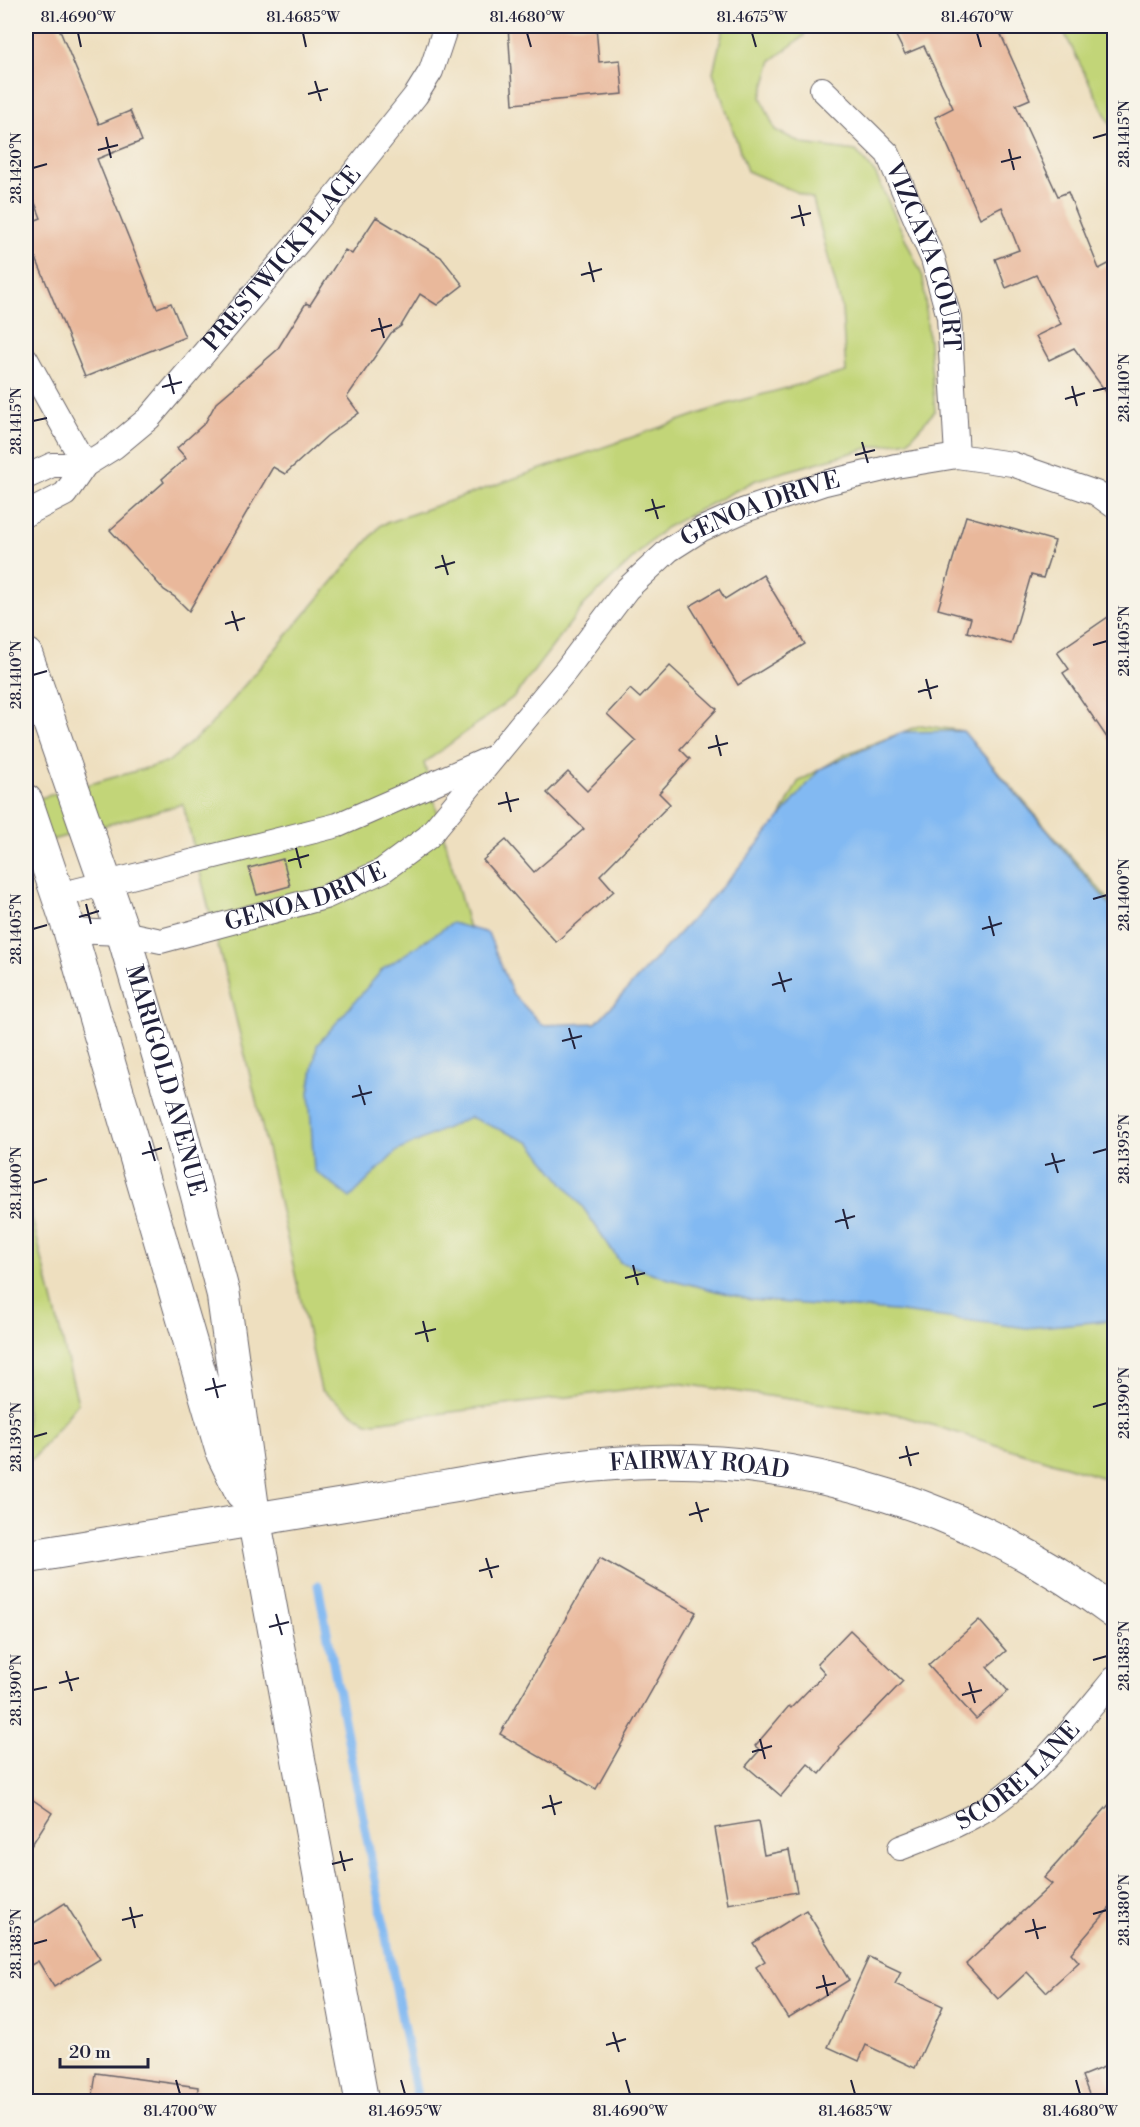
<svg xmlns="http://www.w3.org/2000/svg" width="1140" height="2127" font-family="'Libre Bodoni',serif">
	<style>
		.green { fill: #c2d578; stroke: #727c5a; stroke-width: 1.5 }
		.water { fill: #82b9f2; stroke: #526e96; stroke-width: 1.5 }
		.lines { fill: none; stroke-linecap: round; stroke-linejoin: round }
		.stream { stroke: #82b9f2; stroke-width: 9 }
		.building { fill: #e9b89b }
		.street-casing { stroke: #696469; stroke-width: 26 }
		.secondary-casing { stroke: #696469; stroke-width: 35 }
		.street { stroke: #fff; stroke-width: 24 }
		.secondary { stroke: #fff; stroke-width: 33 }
		.ticks { fill: none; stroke: #22223b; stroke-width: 2 }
		.labels { text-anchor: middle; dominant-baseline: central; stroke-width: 6; stroke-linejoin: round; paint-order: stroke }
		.street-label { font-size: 24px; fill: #22223b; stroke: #f7f3e8 }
		.neatline { fill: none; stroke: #22223b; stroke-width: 2 }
		.ticks-label { font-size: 15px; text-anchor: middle; fill: #22223b }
	</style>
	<rect width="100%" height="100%" fill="#f7f3e8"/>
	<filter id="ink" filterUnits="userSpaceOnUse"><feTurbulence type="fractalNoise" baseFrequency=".0167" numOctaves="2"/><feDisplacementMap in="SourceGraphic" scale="12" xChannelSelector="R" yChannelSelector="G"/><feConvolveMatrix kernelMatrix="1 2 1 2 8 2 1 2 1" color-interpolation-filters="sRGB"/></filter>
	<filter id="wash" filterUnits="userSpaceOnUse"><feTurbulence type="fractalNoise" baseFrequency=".008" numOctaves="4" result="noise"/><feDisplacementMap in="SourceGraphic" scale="24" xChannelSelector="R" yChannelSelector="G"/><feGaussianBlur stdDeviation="1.35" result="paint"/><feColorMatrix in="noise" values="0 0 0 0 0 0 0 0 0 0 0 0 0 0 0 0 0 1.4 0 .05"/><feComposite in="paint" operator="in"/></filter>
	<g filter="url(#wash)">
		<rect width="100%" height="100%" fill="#eedfbf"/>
		<g class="green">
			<polygon points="724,26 803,26 804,36 772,60 761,97 775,130 803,144 856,151 875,173 923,277 935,411 908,441 872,447 756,480 665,528 584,605 515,696 424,763 477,958 514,1031 596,1023 752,872 798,782 846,754 921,725 963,731 1114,906 1114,1481 896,1414 676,1383 367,1423 321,1390 257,1104 183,804 26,847 26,802 168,762 208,728 381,525 727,404 846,372 842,309 813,199 747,171 713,72"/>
			<polygon points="1061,26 1114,26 1114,132"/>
			<polygon points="26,1194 78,1403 33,1459 26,1460"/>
		</g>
		<polygon class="water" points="963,731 1114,910 1114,1320 1027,1328 894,1311 751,1300 669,1279 620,1262 584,1209 531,1143 470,1117 397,1151 350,1198 314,1170 309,1092 317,1045 383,969 452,923 488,933 513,994 542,1025 596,1023 730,878 820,769 903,732"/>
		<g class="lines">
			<polyline class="stream" points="318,1585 417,2097"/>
		</g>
		<g id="blocks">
			<g class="building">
				<polygon points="26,26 58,26 99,124 130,111 142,141 97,159 157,308 171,303 185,337 85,377 33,251 26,253 26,224 41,218 26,180"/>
				<polygon points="508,26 596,26 599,62 620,60 623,94 513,104"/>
				<polygon points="891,26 997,26 1030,99 1016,105 1058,196 1068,192 1099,269 1114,261 1114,403 1074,348 1049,360 1036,336 1061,324 1036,275 1006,288 995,259 1019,250 1002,207 980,218 935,117 953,108 924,46 905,54"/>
				<polygon points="376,217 441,257 463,285 437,305 420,294 401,326 391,333 347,397 359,413 327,436 285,474 273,467 189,611 175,597 164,590 110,530 164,482 162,479 186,458 177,448 205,423 216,403 277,350 306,303 310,305 345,250 352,254"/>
				<polygon points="966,516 1055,541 1043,578 1031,575 1011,644 967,632 971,618 938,609"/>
				<polygon points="763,575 805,644 738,685 690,606 719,589 725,599"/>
				<polygon points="1114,613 1114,748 1063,673 1069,669 1057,652"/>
				<polygon points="670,666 717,709 680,749 690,759 659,793 670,804 600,875 614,891 556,942 483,860 506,840 534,872 584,829 547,793 568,772 587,791 636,741 607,714 630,689 640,698"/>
				<polygon points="283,859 290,886 257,895 249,868"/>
				<polygon points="600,1558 696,1612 596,1789 500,1734"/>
				<polygon points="979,1620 1006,1651 987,1667 1008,1691 976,1719 928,1665"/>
				<polygon points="850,1630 903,1681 839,1747 840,1749 820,1774 808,1764 781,1796 746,1766 760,1750 755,1746 789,1706 791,1708 825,1673 817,1664"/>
				<polygon points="26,1795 52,1813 26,1854"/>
				<polygon points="1114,1799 1114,1903 1071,1953 1079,1962 1046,1992 1027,1972 998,1999 966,1964 1052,1884 1044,1878"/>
				<polygon points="758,1821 764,1855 789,1850 797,1892 728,1904 715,1828"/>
				<polygon points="65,1903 100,1959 54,1987 38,1961 26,1968 26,1928"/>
				<polygon points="806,1910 849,1980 788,2018 756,1967 765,1961 753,1943"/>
				<polygon points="869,1957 901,1972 895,1984 943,2006 915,2068 866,2045 859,2061 828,2047"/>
				<polygon points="1104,2067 1114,2092 1114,2102 1092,2102 1082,2076"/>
				<polygon points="96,2073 198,2087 197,2102 92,2102"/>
			</g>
		</g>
	</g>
	<g filter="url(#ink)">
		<use href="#blocks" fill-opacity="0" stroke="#696469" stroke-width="1.5"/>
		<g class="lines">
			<g class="street-casing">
				<g id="street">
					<path id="s1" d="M822 89 888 154 933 259 949 317 957 456"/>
					<polyline points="26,359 85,465"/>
					<polyline points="26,477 52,465 85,465"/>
					<path id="s2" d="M26 514 65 494 85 465 114 447 149 418 306 233 416 95 431 71 446 26"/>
					<polyline points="59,895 338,825 489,759"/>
					<path id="s3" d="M70 931 123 933 161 941 325 897 382 871 428 837 566 670 627 589 669 550 702 529 745 510 825 483 896 466 957 456 1012 464 1096 493 1114 506"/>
					<path id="s4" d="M900 1848C929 1837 957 1826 984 1810 1035 1778 1076 1725 1114 1679"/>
				</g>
			</g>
			<g class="secondary-casing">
				<g id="secondary">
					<path id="s5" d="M26 655 123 933 179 1125 223 1293 254 1519 362 2102"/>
					<polyline points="26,801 70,931 223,1454 242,1493"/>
					<path id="s6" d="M26 1557C145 1537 264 1517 384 1498 468 1484 552 1466 637 1462 809 1454 977 1510 1114 1612"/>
				</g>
			</g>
			<use href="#street" class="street"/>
			<use href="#secondary" class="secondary"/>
		</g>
	</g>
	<path class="ticks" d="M78 33 81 47M303 33 306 47M527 33 531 47M752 33 756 47M977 33 981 47M315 81 321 101M308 94 328 89M106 137 111 158M1093 138 1107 134M1009 149 1014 170M98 150 118 145M1001 162 1021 157M33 168 47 164M799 205 804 226M791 218 811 213M589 262 594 282M581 275 602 269M379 318 384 338M371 331 392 325M169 374 174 394M1072 386 1077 406M162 387 182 382M1093 391 1107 388M1065 399 1085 393M33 421 47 418M862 442 868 463M855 455 875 450M652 499 658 519M645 511 665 506M442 555 448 575M435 568 455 562M232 611 238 631M225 624 245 618M1093 645 1107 641M33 675 47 671M926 679 931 699M918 692 938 686M716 735 721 756M708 748 728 743M506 792 511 812M498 804 519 799M296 848 301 868M288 861 309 855M1093 899 1107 895M86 904 91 924M989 916 994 936M79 917 99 911M33 929 47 925M982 929 1002 923M779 972 785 992M772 985 792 979M569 1028 575 1049M562 1041 582 1036M359 1085 365 1105M352 1097 372 1092M149 1141 155 1161M1052 1153 1058 1173M1093 1153 1107 1149M142 1154 162 1148M1045 1165 1065 1160M33 1183 47 1179M843 1209 848 1229M835 1222 855 1216M633 1265 638 1285M625 1278 645 1273M423 1321 428 1342M415 1334 436 1329M213 1378 218 1398M205 1390 226 1385M1093 1407 1107 1403M33 1437 47 1433M906 1446 911 1466M899 1458 919 1453M696 1502 702 1522M689 1515 709 1509M486 1558 492 1578M479 1571 499 1566M276 1614 282 1635M269 1627 289 1622M1093 1660 1107 1656M66 1671 72 1691M969 1682 975 1703M59 1683 79 1678M33 1690 47 1687M962 1695 982 1690M760 1739 765 1759M752 1752 772 1746M550 1795 555 1815M542 1808 562 1802M340 1851 345 1871M332 1864 353 1859M130 1907 135 1928M1093 1914 1107 1910M1033 1919 1038 1939M122 1920 143 1915M1025 1932 1046 1927M33 1944 47 1940M823 1975 828 1996M816 1988 836 1983M613 2032 619 2052M606 2045 626 2039M176 2080 180 2094M401 2080 405 2094M626 2080 630 2094M851 2080 855 2094M1076 2080 1080 2094"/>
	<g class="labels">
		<g class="street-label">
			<text stroke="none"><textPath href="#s2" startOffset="366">PRESTWICK PLACE</textPath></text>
			<text stroke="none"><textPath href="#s1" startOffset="202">VIZCAYA COURT</textPath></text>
			<text stroke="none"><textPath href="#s3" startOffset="858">GENOA DRIVE</textPath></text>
			<text stroke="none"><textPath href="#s3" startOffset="243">GENOA DRIVE</textPath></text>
			<text stroke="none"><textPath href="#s5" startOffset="448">MARIGOLD AVENUE</textPath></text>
			<text stroke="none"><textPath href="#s6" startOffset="681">FAIRWAY ROAD</textPath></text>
			<text stroke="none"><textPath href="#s4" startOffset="140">SCORE LANE</textPath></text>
		</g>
	</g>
	<rect width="1140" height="2127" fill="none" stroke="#f7f3e8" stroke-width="66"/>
	<path d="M60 2058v9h88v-9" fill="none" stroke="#22223b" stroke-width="3"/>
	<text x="69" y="2058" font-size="18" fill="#22223b" stroke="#f7f3e8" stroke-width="4.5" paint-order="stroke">20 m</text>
	<rect x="33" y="33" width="1074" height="2061" class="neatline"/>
	<g class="ticks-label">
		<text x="78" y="22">81.4690°W</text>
		<text x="303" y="22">81.4685°W</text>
		<text x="527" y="22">81.4680°W</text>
		<text x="752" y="22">81.4675°W</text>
		<text x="977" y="22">81.4670°W</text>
		<text transform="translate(1124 134) rotate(-90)" y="5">28.1415°N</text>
		<text transform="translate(16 168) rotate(-90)" y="5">28.1420°N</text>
		<text transform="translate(1124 388) rotate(-90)" y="5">28.1410°N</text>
		<text transform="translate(16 421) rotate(-90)" y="5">28.1415°N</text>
		<text transform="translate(1124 641) rotate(-90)" y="5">28.1405°N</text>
		<text transform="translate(16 675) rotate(-90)" y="5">28.1410°N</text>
		<text transform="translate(1124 895) rotate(-90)" y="5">28.1400°N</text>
		<text transform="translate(16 929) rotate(-90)" y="5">28.1405°N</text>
		<text transform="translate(1124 1149) rotate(-90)" y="5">28.1395°N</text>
		<text transform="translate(16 1183) rotate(-90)" y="5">28.1400°N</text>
		<text transform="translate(1124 1403) rotate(-90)" y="5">28.1390°N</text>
		<text transform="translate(16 1437) rotate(-90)" y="5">28.1395°N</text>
		<text transform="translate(1124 1656) rotate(-90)" y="5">28.1385°N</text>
		<text transform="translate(16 1690) rotate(-90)" y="5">28.1390°N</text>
		<text transform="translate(1124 1910) rotate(-90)" y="5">28.1380°N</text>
		<text transform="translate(16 1944) rotate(-90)" y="5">28.1385°N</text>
		<text x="180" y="2116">81.4700°W</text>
		<text x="405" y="2116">81.4695°W</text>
		<text x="630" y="2116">81.4690°W</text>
		<text x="855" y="2116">81.4685°W</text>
		<text x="1080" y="2116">81.4680°W</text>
	</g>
</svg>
